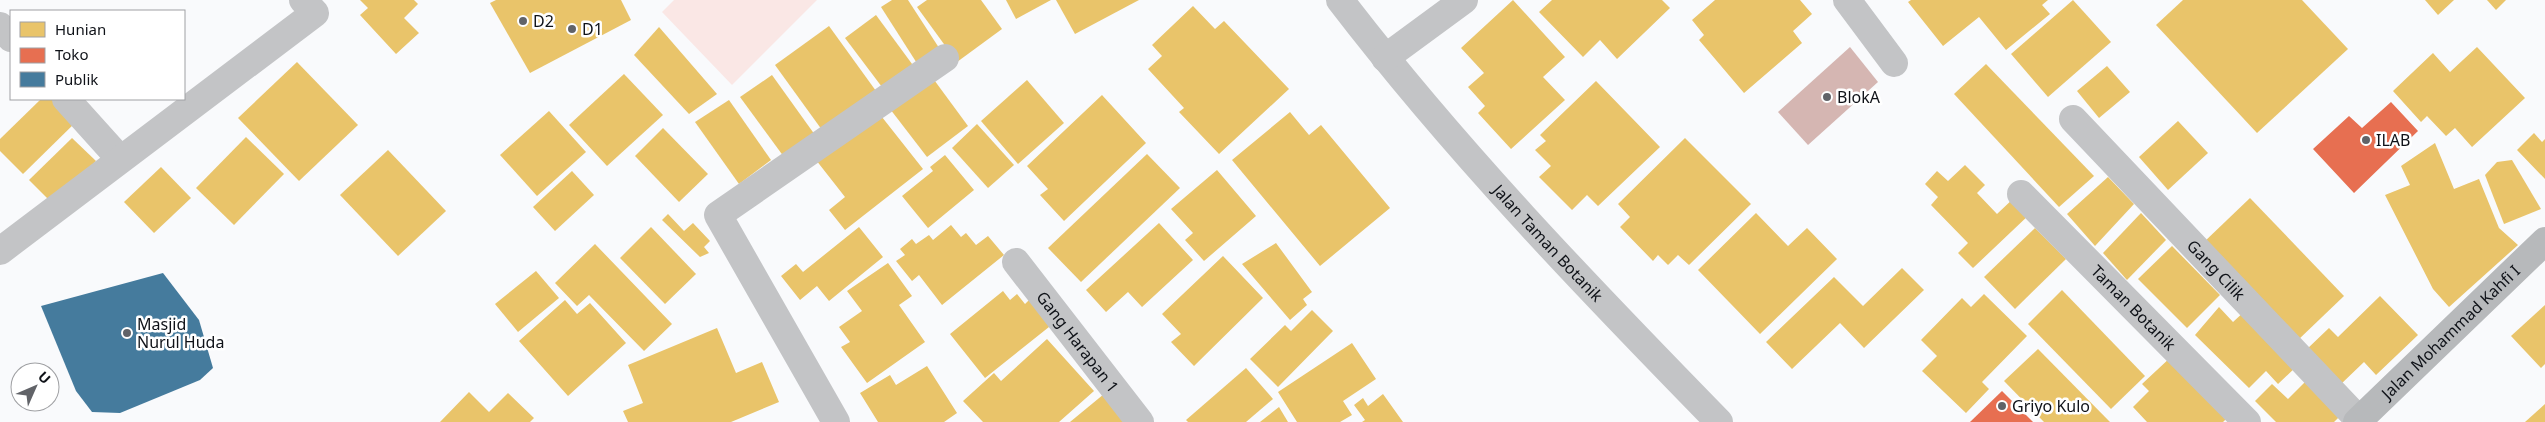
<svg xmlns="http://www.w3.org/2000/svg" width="2545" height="422" font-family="'Noto Sans',sans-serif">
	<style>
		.green { fill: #fae7e5 }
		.water { fill: #d5b6b2 }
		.homes { fill: #e9c46a }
		.shops { fill: #e76f51 }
		.public { fill: #457b9d }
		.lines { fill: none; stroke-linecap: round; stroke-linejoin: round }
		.street { stroke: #c3c4c6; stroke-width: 28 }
		.secondary { stroke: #b7b9bb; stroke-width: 28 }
		.poi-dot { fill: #616368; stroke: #fff; stroke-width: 2 }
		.labels { text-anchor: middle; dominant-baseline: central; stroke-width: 5; stroke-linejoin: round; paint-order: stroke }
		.poi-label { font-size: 16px; fill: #0f1218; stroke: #fff; text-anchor: start }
		.street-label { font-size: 16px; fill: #0f1218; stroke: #fff }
	</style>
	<rect width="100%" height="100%" fill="#f9fafc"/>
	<polygon class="green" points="674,0 817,0 732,85 662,12"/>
	<polygon class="water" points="1850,47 1878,82 1808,145 1778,112"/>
	<g class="homes">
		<polygon points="360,0 414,0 418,4 404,18 419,33 396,54 360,15 368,8"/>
		<polygon points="496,0 621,0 631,20 530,73 490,3"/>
		<polygon points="892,0 908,0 943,54 920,68 881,7"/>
		<polygon points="927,0 981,0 1002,29 957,62 917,7"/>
		<polygon points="1006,0 1051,0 1016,19"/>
		<polygon points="1056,0 1139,0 1075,34"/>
		<polygon points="1513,0 1565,57 1543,77 1565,100 1511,149 1478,113 1485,106 1468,87 1484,73 1461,48"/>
		<polygon points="1552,0 1662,0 1670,8 1617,59 1600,40 1583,57 1539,12"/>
		<polygon points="1715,0 1800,0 1812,14 1793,31 1802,43 1744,93 1699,40 1704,35 1692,20"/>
		<polygon points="1911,0 2048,0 2042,5 2050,14 2006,50 1979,17 1943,46 1908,2"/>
		<polygon points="2073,0 2111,42 2048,97 2011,54"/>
		<polygon points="2183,0 2302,0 2348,49 2257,133 2156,25"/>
		<polygon points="2425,0 2454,0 2438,15"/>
		<polygon points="2487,0 2506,0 2496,10"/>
		<polygon points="1193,6 1215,29 1224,21 1289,89 1219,154 1179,112 1184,108 1148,69 1162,56 1152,45"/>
		<polygon points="876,15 915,68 885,91 845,38"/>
		<polygon points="829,26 876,91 822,130 775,65"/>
		<polygon points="659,27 717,94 689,114 634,55"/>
		<polygon points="2477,47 2525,98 2472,147 2455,128 2446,136 2427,116 2421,122 2393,91 2433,53 2450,72"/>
		<polygon points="297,62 358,125 299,181 238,118"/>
		<polygon points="1986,64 2094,176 2059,207 1954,94"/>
		<polygon points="2107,66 2130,92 2099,118 2077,91"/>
		<polygon points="929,73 968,126 927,157 887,105"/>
		<polygon points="624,74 663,115 607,166 569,125"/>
		<polygon points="772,75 815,135 784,157 740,97"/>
		<polygon points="1027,80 1064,123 1018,164 981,121"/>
		<polygon points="1596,81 1660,147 1598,206 1587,195 1572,210 1539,177 1551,166 1535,150 1546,141 1540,135"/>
		<polygon points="1102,95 1146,143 1064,221 1040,195 1048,189 1027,166"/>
		<polygon points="41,99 59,99 79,119 23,174 0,151 0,139"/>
		<polygon points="729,100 771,160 739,184 695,122"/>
		<polygon points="549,111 586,152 537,196 500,155"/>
		<polygon points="878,112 923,169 845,230 829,210 845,197 816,160"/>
		<polygon points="1290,112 1309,135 1321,125 1390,208 1320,266 1232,160"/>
		<polygon points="2178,121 2208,153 2168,190 2139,157"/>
		<polygon points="977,124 1014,165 988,188 952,148"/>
		<polygon points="663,128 708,174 679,202 635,156"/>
		<polygon points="2534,133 2542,142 2545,139 2545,179 2517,150"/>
		<polygon points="246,137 284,174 234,225 196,188"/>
		<polygon points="72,138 96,161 53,204 29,180"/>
		<polygon points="1685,138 1751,204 1689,265 1678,255 1668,265 1658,255 1653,261 1620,227 1630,217 1618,204"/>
		<polygon points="2435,143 2454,189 2479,179 2499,228 2518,245 2449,307 2433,289 2385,195 2410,185 2401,166"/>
		<polygon points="388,150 446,211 398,256 340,195"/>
		<polygon points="1147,154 1180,188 1081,282 1048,248"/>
		<polygon points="945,155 974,190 928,228 902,196 933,171 930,167"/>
		<polygon points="2512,160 2541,209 2504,224 2485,175 2497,162"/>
		<polygon points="1965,165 1985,185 1977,193 1997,214 2015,197 2031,213 1973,268 1958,253 1968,243 1931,205 1938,197 1925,184 1937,171 1948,181"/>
		<polygon points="161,167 191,198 154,233 124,202"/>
		<polygon points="1217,170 1256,216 1204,261 1185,240 1193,233 1171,209"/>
		<polygon points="572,171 594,195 555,231 533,207"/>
		<polygon points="2108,177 2134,204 2095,246 2067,214"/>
		<polygon points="2250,198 2344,296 2297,341 2203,243"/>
		<polygon points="1756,213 1788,246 1807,228 1837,259 1760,334 1698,270"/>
		<polygon points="2141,213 2166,240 2127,280 2103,253"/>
		<polygon points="668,214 684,231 693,223 710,241 704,247 709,253 700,257 662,220"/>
		<polygon points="1159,223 1193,260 1142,307 1128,292 1106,312 1086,290"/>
		<polygon points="951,225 961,237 966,233 976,245 988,236 1004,255 942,305 919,275 912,281 896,261 905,255 900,249 912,239 916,244 929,235 933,240"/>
		<polygon points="651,227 696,274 665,304 620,258"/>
		<polygon points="859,227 883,257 829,301 817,286 800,300 781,276 796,264 803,272"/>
		<polygon points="2035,228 2066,259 2015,309 1984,277"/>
		<polygon points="1276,243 1312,292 1303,299 1307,305 1290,320 1242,264"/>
		<polygon points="595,244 672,324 644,351 589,295 577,306 555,283"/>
		<polygon points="2172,246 2220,295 2187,328 2138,279"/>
		<polygon points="1223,256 1263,298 1194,366 1171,342 1181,334 1162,314"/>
		<polygon points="888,263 912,296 899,305 925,342 867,383 841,347 850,342 839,327 862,311 847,291"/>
		<polygon points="1902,268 1924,290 1864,348 1840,323 1792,369 1766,342 1834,277 1863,306"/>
		<polygon points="536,271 559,298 518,332 495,304"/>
		<polygon points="2062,290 2145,376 2111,409 2028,324"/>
		<polygon points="1003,291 1010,300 1017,294 1025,304 1032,297 1054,323 985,378 950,334"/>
		<polygon points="1984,294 2027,336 1982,382 1989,389 1966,413 1922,371 1937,356 1921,340 1962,298 1971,307"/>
		<polygon points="2380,296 2418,335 2376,375 2364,362 2340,385 2306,350 2329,328 2338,337"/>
		<polygon points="565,300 577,314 590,303 626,343 568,396 519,341"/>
		<polygon points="2545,305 2545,364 2541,368 2511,336"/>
		<polygon points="2219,307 2233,322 2246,310 2298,365 2278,384 2266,371 2249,388 2195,335"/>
		<polygon points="1312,310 1333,331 1278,387 1250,359 1285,325 1291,331"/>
		<polygon points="717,328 736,373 762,362 779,402 731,422 628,422 623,411 643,403 628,365"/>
		<polygon points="1047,339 1094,391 1059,422 983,422 963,401 994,373 1001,381"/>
		<polygon points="1352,343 1376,379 1343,401 1352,415 1340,422 1297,422 1278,392"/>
		<polygon points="2038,349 2110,422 2044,422 2004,381"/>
		<polygon points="2172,356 2230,415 2223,422 2147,422 2133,407 2149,391 2142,384"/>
		<polygon points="927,366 957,413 944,422 878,422 860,393 890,375 896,385"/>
		<polygon points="1246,368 1273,399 1246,422 1188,422 1186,420"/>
		<polygon points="2306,381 2341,415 2334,422 2276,422 2255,401 2272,384 2288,399"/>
		<polygon points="469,392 489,412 508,393 534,418 530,422 440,422"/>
		<polygon points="1104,394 1127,422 1070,422"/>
		<polygon points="1383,394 1403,422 1362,422 1365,420 1354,405 1363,398 1368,406"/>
		<polygon points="2545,404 2545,422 2525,422"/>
		<polygon points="1279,407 1288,422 1260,422"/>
	</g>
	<g class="shops">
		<polygon points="2391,102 2418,131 2354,193 2313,149 2349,116 2362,128"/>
		<polygon points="2002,391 2033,422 1970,422"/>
	</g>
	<polygon class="public" points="163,273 199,320 213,368 200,380 120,413 92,412 76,391 41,306"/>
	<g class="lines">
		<g class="street">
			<path id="s1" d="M1340 0C1455 150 1587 287 1719 422"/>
			<polyline points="1847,0 1894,63"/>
			<polyline points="0,26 11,38"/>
			<polyline points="1385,58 1464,0"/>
			<polyline points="66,99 120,159"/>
			<path id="s2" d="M2073 119 2359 420"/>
			<path id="s3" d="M2021 194 2247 422"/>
			<polyline points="0,251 315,13 303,0"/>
			<path id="s4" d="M1016 262 1140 422"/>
			<polyline points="836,422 718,215 945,58"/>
		</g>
		<path class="secondary" id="s5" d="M2357 422 2545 241"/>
	</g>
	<g class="poi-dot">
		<circle cx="523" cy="21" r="5"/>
		<circle cx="572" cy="29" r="5"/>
		<circle cx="1827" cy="97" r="5"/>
		<circle cx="2366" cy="140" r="5"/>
		<circle cx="127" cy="333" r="5"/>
		<circle cx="2002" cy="406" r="5"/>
	</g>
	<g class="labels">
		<g class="poi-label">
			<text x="533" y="21">D2</text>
			<text x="582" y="29">D1</text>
			<text x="1837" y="97">BlokA</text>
			<text x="2376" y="140">ILAB</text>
			<text x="137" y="324">Masjid<tspan x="137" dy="18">Nurul Huda</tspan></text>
			<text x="2012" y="406">Griyo Kulo</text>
		</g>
		<g class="street-label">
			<text stroke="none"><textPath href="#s1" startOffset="320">Jalan Taman Botanik</textPath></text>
			<text stroke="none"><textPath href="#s2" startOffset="208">Gang Cilik</textPath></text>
			<text stroke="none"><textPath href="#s3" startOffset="160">Taman Botanik</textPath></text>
			<text stroke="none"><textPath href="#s5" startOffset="130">Jalan Mohammad Kahfi I</textPath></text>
			<text stroke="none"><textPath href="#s4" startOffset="101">Gang Harapan 1</textPath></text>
		</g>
	</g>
	<rect x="10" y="10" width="175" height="90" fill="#ffffff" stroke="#9fa0a3"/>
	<rect x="20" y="22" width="25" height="15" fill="#e9c46a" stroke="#9fa0a3"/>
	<text x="55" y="35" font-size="15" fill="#0f1218">Hunian</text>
	<rect x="20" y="48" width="25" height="15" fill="#e76f51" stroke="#9fa0a3"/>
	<text x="55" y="60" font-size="15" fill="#0f1218">Toko</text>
	<rect x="20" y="72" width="25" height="15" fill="#457b9d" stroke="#9fa0a3"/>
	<text x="55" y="85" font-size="15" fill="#0f1218">Publik</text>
	<g transform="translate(35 387) rotate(45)"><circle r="24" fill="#ffffff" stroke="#9fa0a3"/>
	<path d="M0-4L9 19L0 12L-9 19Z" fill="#616368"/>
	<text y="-8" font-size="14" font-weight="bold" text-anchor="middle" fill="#0f1218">U</text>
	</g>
</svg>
